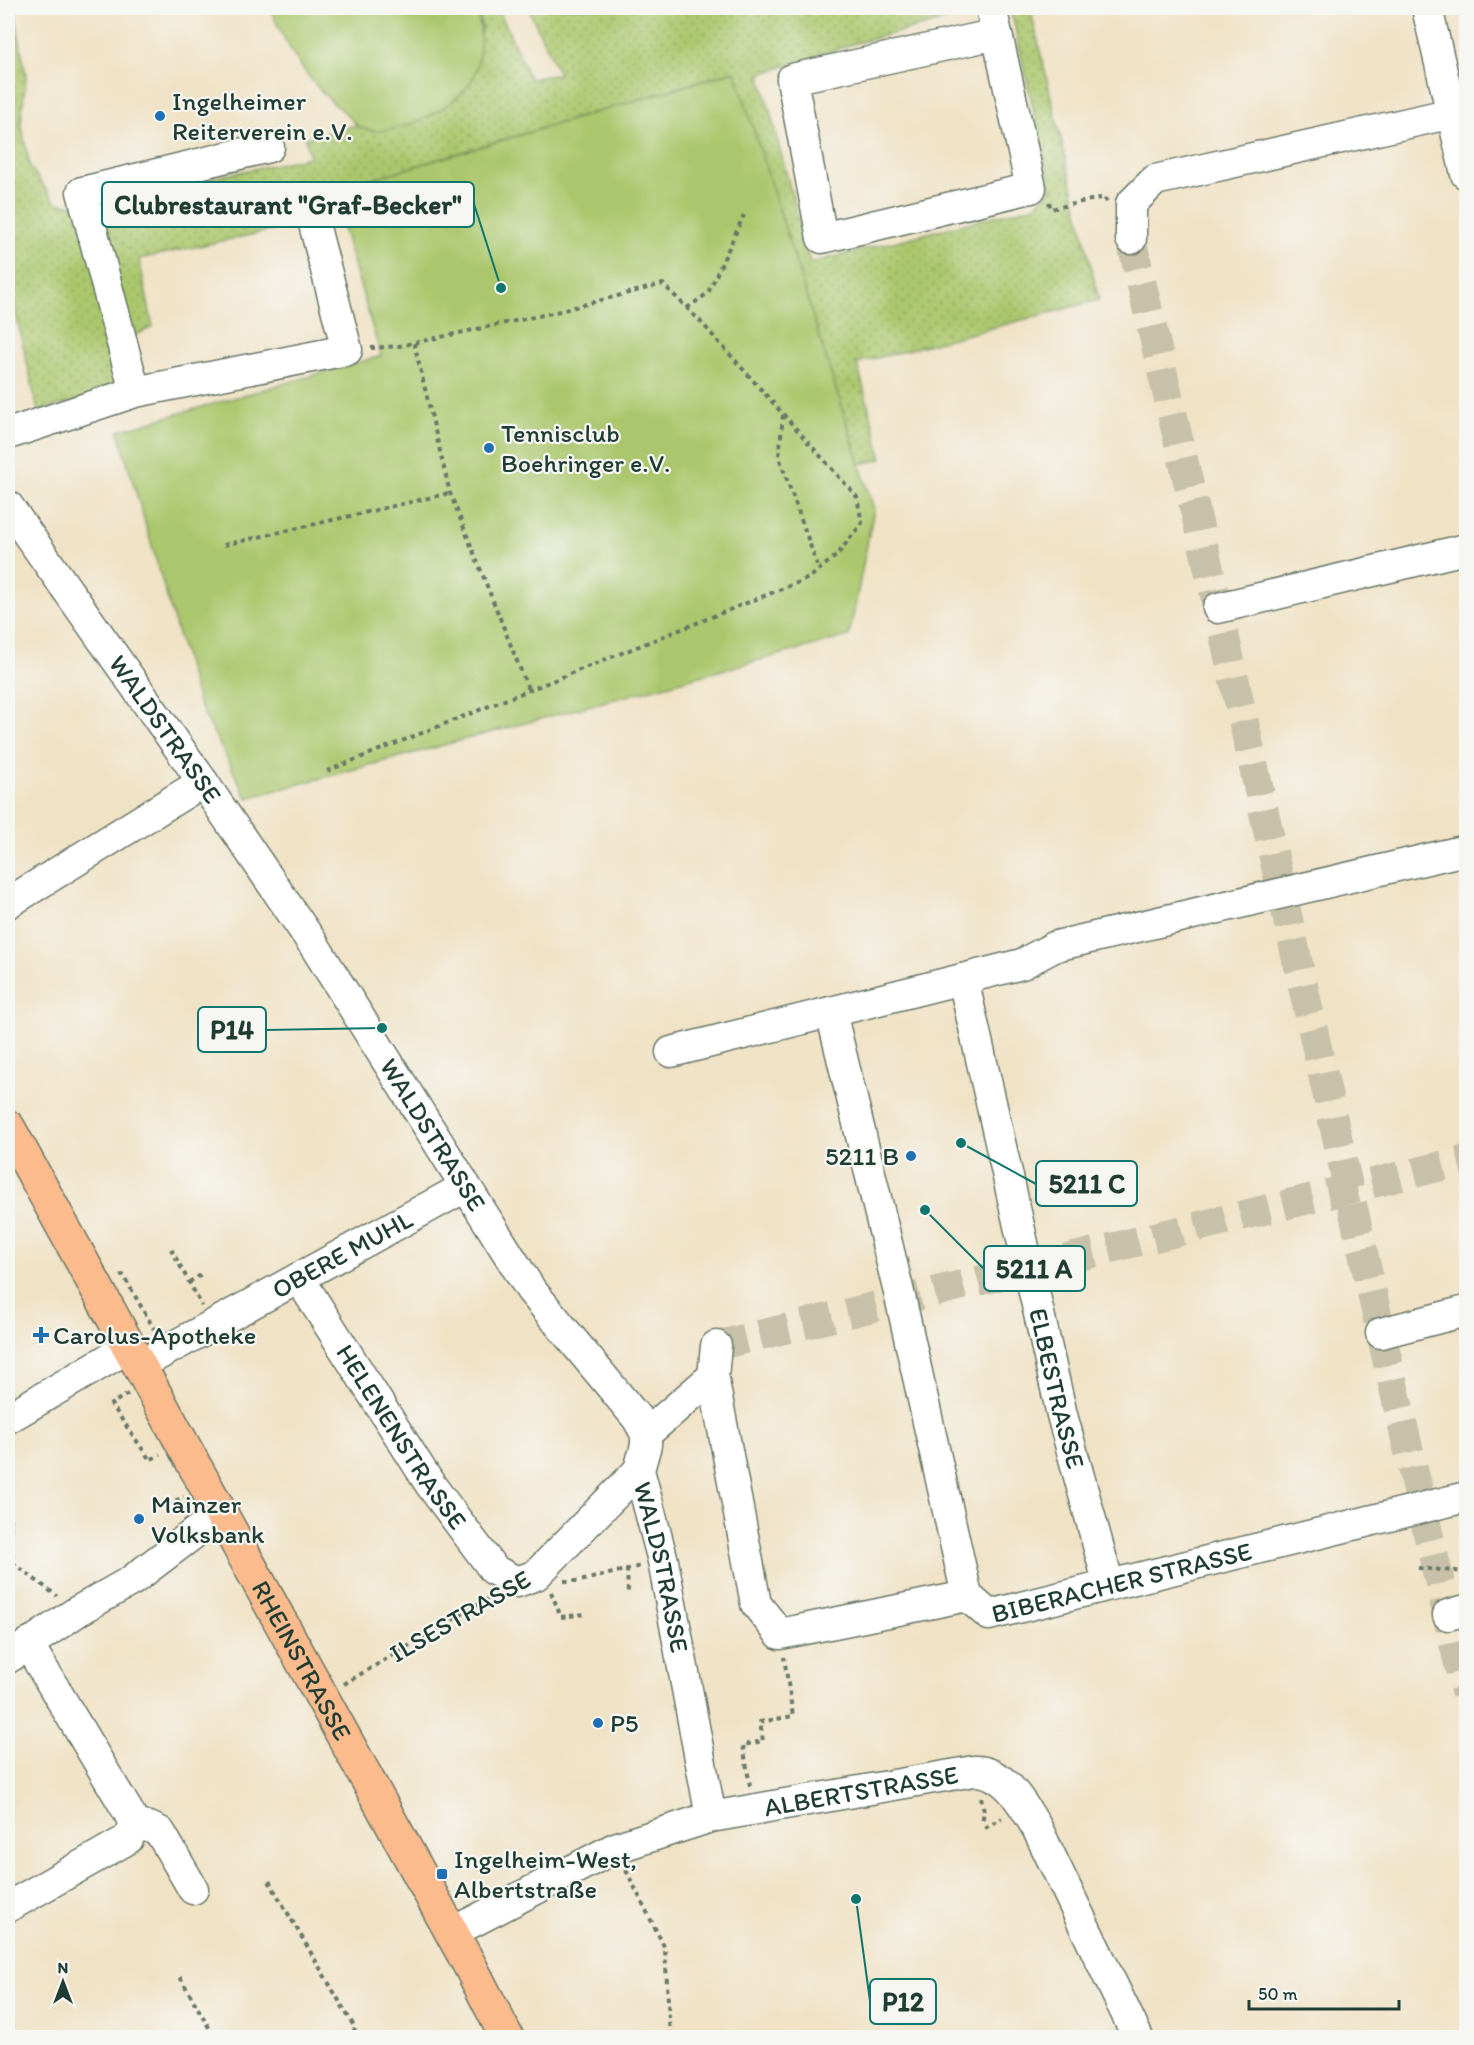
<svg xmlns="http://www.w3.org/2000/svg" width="1474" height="2045" font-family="Itim,sans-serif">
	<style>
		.grass { fill: url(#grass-dots); stroke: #658250; stroke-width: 1.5 }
		.garden { fill: #abc76d; stroke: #658250; stroke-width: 1.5 }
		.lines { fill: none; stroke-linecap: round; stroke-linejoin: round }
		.minor-tunnel { stroke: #c6c1a8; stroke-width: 30; stroke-dasharray: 30 15; stroke-linecap: butt }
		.minor-casing { stroke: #687767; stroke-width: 33 }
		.major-casing { stroke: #687767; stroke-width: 36 }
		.path { stroke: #687767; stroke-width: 4; stroke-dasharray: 4.5 4.5; stroke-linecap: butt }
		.minor { stroke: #fff; stroke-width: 30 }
		.major { stroke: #fbbb8d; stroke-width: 33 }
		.path-bridge { stroke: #687767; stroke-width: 4; stroke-dasharray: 4.5 4.5; stroke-linecap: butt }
		.poi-dot { fill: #1f6fb2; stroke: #f6f6f2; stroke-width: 2 }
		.labels { text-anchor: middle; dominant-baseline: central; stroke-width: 4.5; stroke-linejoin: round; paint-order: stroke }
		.poi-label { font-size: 26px; fill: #1f3d34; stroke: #f6f6f2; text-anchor: start }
		.street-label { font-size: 26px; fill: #1f3d34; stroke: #f6f6f2 }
		.leader { fill: none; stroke: #0f766e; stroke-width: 2 }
		.callout-dot { fill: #0f766e; stroke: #f6f6f2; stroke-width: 2 }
		.callout { fill: #f6f6f2; stroke: #0f766e; stroke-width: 2 }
		.callout-label { font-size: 27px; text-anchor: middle; font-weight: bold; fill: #1f3d34 }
	</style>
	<defs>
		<pattern id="grass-dots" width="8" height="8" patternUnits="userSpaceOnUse" patternTransform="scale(1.5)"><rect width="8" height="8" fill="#abc76d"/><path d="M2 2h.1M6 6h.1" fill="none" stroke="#8ba35a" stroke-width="1.8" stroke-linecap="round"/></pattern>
	</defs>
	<rect width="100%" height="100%" fill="#f6f6f2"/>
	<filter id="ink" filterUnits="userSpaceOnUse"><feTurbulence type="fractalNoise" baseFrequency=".0167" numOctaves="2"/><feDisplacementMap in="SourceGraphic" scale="12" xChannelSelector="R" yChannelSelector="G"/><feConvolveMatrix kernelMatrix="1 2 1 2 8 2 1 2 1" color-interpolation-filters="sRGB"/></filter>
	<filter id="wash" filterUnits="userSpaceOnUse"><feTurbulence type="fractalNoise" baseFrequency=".008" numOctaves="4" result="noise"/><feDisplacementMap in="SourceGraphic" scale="24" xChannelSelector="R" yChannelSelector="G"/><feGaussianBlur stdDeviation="1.35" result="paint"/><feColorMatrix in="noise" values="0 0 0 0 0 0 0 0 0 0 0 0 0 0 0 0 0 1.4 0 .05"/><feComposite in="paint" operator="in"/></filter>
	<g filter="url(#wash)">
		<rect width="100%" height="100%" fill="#f0e2c5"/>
		<polygon class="grass" points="8,8 14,8 26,76 21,123 30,167 56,203 80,206 310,157 305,138 357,125 365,129 411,124 433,114 454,99 482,28 477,8 498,8 530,79 559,74 528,8 981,8 982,11 856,43 760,74 810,263 1035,206 1051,189 1014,23 1009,8 1030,8 1099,300 857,363 882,459 860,464 734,71 332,191 288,222 288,227 139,259 153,327 131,337 140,384 38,411 8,278"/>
		<g class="garden">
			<path d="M270 8H477C482 29 482 60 472 80 458 107 394 139 364 129 355 126 350 117 343 111 310 86 286 46 270 8Z"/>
			<polygon points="735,71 874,509 849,636 247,798 198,702 118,431 381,356 332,191"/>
		</g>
	</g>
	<g filter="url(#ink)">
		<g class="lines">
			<g class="minor-tunnel">
				<polyline points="1131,239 1218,608 1381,1333 1466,1694"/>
				<polyline points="716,1346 1466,1160"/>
			</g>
			<g class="minor-casing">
				<g id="minor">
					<polyline points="991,8 997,34 1031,188 822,238 792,79 997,34"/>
					<polyline points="1427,8 1466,174"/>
					<polyline points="1131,239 1131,204 1155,180 1466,110"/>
					<polyline points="135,392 82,192 269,147"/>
					<polyline points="8,434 135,392 347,350 314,224"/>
					<path id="s1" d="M8 506 203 782 314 945 531 1290 637 1418 646 1434V1445L639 1470 663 1561 711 1817"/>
					<polyline points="1218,608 1466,549"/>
					<polyline points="8,903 203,782"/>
					<path id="s2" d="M963 979 1062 1415 1109 1585"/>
					<polyline points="831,1012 901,1301 967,1596"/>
					<polyline points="671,1052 1022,964 1056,946 1466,850"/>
					<path id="s3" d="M299 1278 430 1484 494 1570 517 1582 536 1575 639 1470"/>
					<polyline points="1381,1333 1466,1311"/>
					<path id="s4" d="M716 1346 713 1376 756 1604 780 1634 967 1596 989 1615 1466 1497"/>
					<path id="s5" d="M156 1356 465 1187"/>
					<polyline points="8,1418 129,1347"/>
					<polyline points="646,1434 713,1376"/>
					<polyline points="1448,1615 1466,1610"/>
					<polyline points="8,1658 78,1611 131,1581 209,1522 222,1516"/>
					<polyline points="134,1825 149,1827 160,1832 193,1889"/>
					<polyline points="8,1907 128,1839 134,1825 129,1813 28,1644"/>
					<path id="s6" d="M451 1933 615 1848 711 1817 974 1771C1005 1770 1023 1805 1037 1828L1138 2038"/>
				</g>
			</g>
			<g class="major-casing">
				<g id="major">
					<path id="s7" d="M8 1127 469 1964 507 2038"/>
				</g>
			</g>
			<g class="path">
				<polyline points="1049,202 1051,209 1104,197 1107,202"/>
				<polyline points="687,308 708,293 744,215"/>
				<polyline points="414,343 450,493 529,691"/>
				<polyline points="783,415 779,457 819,570"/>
				<polyline points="224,545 450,493"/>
				<polyline points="327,771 809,578 837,555 862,523 857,497 700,321 663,284 552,313 399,346 371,348"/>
				<polyline points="171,1249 202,1306"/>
				<polyline points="120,1276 123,1275 154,1329"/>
				<polyline points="189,1282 203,1274"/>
				<polyline points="128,1394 111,1404 150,1460 160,1454"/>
				<polyline points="167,1504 184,1497"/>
				<polyline points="8,1518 10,1522 13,1563 57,1596"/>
				<polyline points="627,1569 628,1592"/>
				<polyline points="564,1581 580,1581 641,1566"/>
				<polyline points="551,1592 561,1617 586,1614"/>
				<polyline points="344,1684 493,1596"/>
				<polyline points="750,1786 743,1745 763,1741 760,1722 793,1716 784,1657"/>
				<polyline points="981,1797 984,1811 982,1823"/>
				<polyline points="985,1828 1002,1818"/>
				<polyline points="626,1870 665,1948 670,2038"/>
				<polyline points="269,1881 355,2028 352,2038"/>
				<polyline points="180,1977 215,2038"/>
				<polyline points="70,2033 72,2038"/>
			</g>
			<use href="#minor" class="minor"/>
			<use href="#major" class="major"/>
			<polyline class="path-bridge" points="1418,1568 1466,1572"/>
		</g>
	</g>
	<g class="poi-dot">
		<circle cx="160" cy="116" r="6"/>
		<circle cx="489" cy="448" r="6"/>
		<circle cx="911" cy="1156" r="6"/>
		<path d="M38 1326h6v6h6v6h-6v6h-6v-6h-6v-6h6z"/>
		<circle cx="139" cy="1519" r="6"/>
		<circle cx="598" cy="1723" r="6"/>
		<rect x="436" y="1868" width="12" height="12" rx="3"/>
	</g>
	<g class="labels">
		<g class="poi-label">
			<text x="172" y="101">Ingelheimer<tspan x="172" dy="30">Reiterverein e.V.</tspan></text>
			<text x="501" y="433">Tennisclub<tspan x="501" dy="30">Boehringer e.V.</tspan></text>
			<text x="899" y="1156" text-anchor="end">5211 B</text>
			<text x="53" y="1335">Carolus-Apotheke</text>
			<text x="151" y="1504">Mainzer<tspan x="151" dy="30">Volksbank</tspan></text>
			<text x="610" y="1723">P5</text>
			<text x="454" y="1859">Ingelheim-West,<tspan x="454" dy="30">Albertstraße</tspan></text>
		</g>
		<g class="street-label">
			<text stroke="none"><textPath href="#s1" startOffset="273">WALDSTRASSE</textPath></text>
			<text stroke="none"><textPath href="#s1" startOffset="759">WALDSTRASSE</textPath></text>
			<text stroke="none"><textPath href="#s5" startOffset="212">OBERE MUHL</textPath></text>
			<text stroke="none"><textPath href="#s2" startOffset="420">ELBESTRASSE</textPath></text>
			<text stroke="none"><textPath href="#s3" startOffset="189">HELENENSTRASSE</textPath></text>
			<text stroke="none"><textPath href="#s1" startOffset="1264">WALDSTRASSE</textPath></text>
			<text stroke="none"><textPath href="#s4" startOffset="657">BIBERACHER STRASSE</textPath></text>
			<text transform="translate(460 1616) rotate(-30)">ILSESTRASSE</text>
			<text stroke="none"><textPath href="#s7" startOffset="609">RHEINSTRASSE</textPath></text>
			<text stroke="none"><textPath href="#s6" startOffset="438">ALBERTSTRASSE</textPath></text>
		</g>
	</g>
	<path class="leader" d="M501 288L474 204M382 1028L266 1030M961 1143L1036 1184M925 1210L984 1269M856 1899L870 2001"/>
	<g class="callout-dot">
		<circle cx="501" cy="288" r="6"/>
		<circle cx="382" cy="1028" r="6"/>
		<circle cx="961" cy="1143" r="6"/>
		<circle cx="925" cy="1210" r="6"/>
		<circle cx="856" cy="1899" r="6"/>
	</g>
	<g class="callout">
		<rect x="102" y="182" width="372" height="45" rx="6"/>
		<rect x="198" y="1007" width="68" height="45" rx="6"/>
		<rect x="1036" y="1161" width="101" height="45" rx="6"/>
		<rect x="984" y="1246" width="101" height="45" rx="6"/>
		<rect x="870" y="1979" width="66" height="45" rx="6"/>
	</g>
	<g class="callout-label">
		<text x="288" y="214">Clubrestaurant "Graf-Becker"</text>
		<text x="232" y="1039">P14</text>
		<text x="1087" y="1193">5211 C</text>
		<text x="1034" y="1278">5211 A</text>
		<text x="903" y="2011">P12</text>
	</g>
	<rect width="1474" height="2045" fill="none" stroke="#f6f6f2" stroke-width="30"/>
	<g transform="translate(63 1982)" stroke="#f6f6f2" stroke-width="4.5" paint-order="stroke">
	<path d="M0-4.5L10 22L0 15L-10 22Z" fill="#1f3d34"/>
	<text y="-9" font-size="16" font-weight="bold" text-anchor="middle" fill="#1f3d34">N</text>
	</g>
	<path d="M1249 2000v9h150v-9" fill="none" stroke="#1f3d34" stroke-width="3"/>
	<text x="1258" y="2000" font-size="18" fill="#1f3d34" stroke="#f6f6f2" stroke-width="4.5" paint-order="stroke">50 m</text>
</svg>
